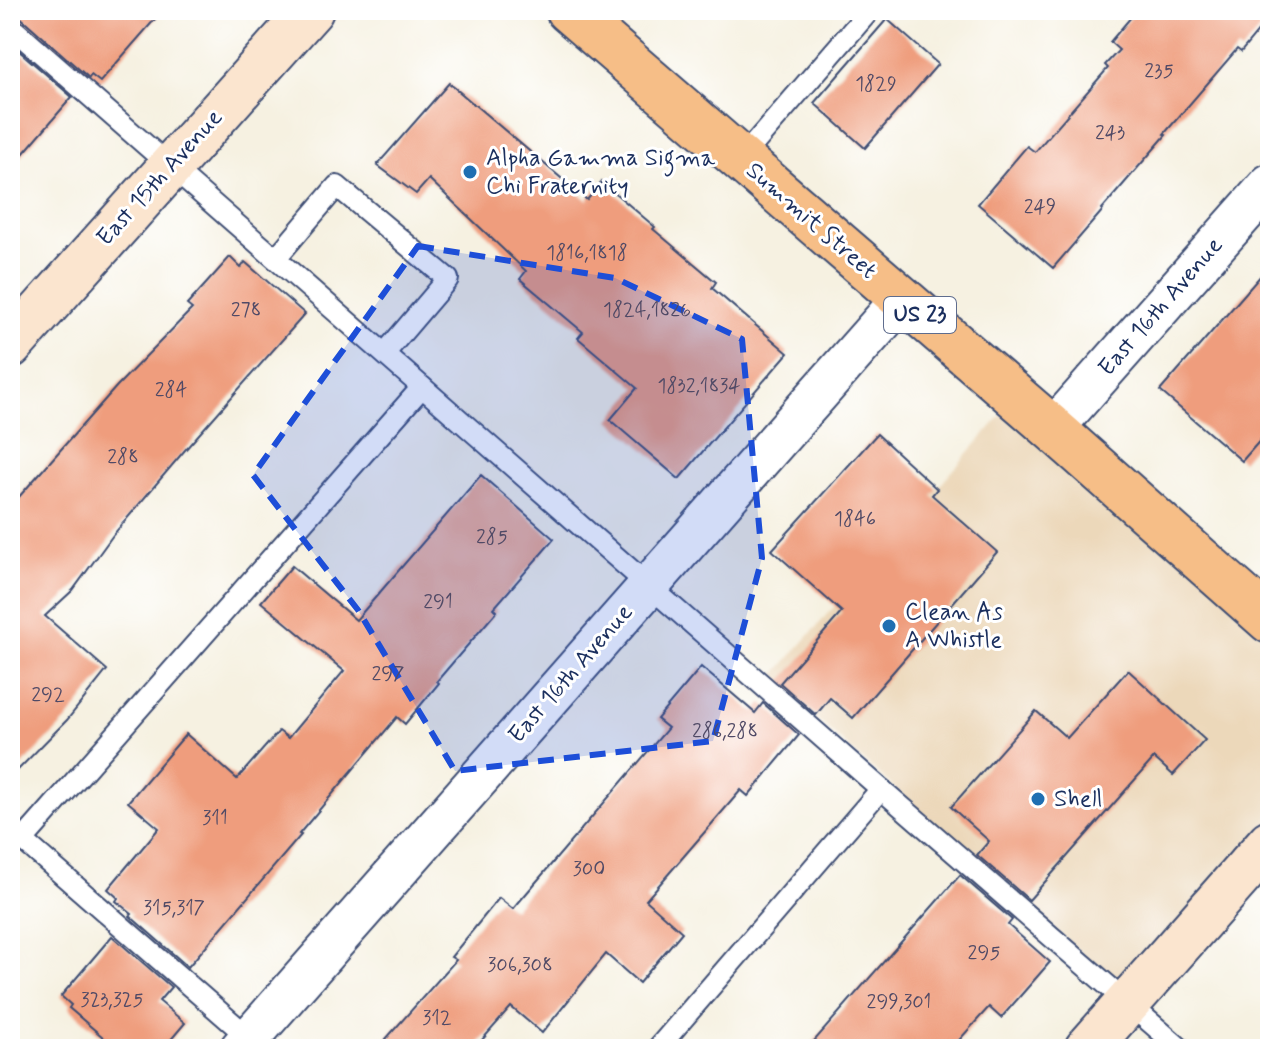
<svg xmlns="http://www.w3.org/2000/svg" width="1280" height="1059" font-family="Mynerve,sans-serif">
	<style>
		.built { fill: #ecd8ba }
		.building { fill: #ef9d7d }
		.lines { fill: none; stroke-linecap: round; stroke-linejoin: round }
		.lane-casing { stroke: #3c4c72; stroke-width: 24 }
		.street-casing { stroke: #3c4c72; stroke-width: 44 }
		.secondary-casing { stroke: #3c4c72; stroke-width: 48 }
		.primary-casing { stroke: #3c4c72; stroke-width: 48 }
		.lane { stroke: #fff; stroke-width: 20 }
		.street { stroke: #fff; stroke-width: 40 }
		.secondary { stroke: #fbe5cf; stroke-width: 44 }
		.primary { stroke: #f6be87; stroke-width: 44 }
		.marked { fill: #1d4ed8; fill-opacity: 0.2; stroke: #1d4ed8; stroke-width: 6; stroke-dasharray: 16 10; stroke-linejoin: round }
		.poi-dot { fill: #1f6fb2; stroke: #fff; stroke-width: 3 }
		.labels { text-anchor: middle; dominant-baseline: central; stroke-width: 6; stroke-linejoin: round; paint-order: stroke }
		.number-label { font-size: 20px; fill: #504a66 }
		.shield { fill: #fff; stroke: #5f6d8e; stroke-width: 2 }
		.shield-label { font-size: 22px; font-weight: bold; fill: #1b2f5e }
		.poi-label { font-size: 24px; fill: #1b2f5e; stroke: #fff; text-anchor: start }
		.street-label { font-size: 24px; fill: #1b2f5e; stroke: #fff }
	</style>
	<rect width="100%" height="100%" fill="#fff"/>
	<filter id="ink" filterUnits="userSpaceOnUse"><feTurbulence type="fractalNoise" baseFrequency=".0125" numOctaves="2"/><feDisplacementMap in="SourceGraphic" scale="16" xChannelSelector="R" yChannelSelector="G"/><feConvolveMatrix kernelMatrix="1 2 1 2 8 2 1 2 1" color-interpolation-filters="sRGB"/></filter>
	<filter id="wash" filterUnits="userSpaceOnUse"><feTurbulence type="fractalNoise" baseFrequency=".006" numOctaves="4" result="noise"/><feDisplacementMap in="SourceGraphic" scale="32" xChannelSelector="R" yChannelSelector="G"/><feGaussianBlur stdDeviation="1.8" result="paint"/><feColorMatrix in="noise" values="0 0 0 0 0 0 0 0 0 0 0 0 0 0 0 0 0 1.4 0 .05"/><feComposite in="paint" operator="in"/></filter>
	<g filter="url(#wash)">
		<rect width="100%" height="100%" fill="#f6f1e1"/>
		<polygon class="built" points="1025,388 1270,603 1270,867 1146,1010 771,679"/>
		<g id="blocks">
			<g class="building">
				<polygon points="10,10 163,10 100,82 91,75 89,78 19,16 10,13"/>
				<polygon points="1137,10 1270,10 1270,17 1241,52 1237,49 1164,134 1166,135 1102,209 1103,210 1053,268 978,204 1027,146 1035,152 1108,68 1105,65 1119,50 1110,42"/>
				<polygon points="887,19 938,64 865,148 814,103"/>
				<polygon points="10,43 72,97 10,169"/>
				<polygon points="449,83 587,200 602,182 655,227 653,229 716,282 712,288 788,353 679,479 610,420 637,388 578,338 583,332 520,279 526,271 429,179 416,194 377,165"/>
				<polygon points="230,257 241,268 245,262 305,314 185,450 113,535 73,590 45,616 107,670 67,720 10,778 10,507 117,386 192,309 187,305"/>
				<polygon points="1270,265 1270,429 1242,461 1160,391"/>
				<polygon points="877,434 937,489 932,495 997,552 853,718 830,698 816,715 780,683 842,612 772,550"/>
				<polygon points="481,475 554,539 494,608 497,611 437,681 439,683 405,724 397,717 299,834 301,835 188,967 130,916 132,914 116,901 118,898 108,889 159,828 128,802 186,734 237,779 279,731 288,738 344,671 261,602 292,566 356,620"/>
				<polygon points="701,667 755,713 763,703 799,735 748,796 741,790 646,900 682,932 639,983 606,954 542,1033 511,1007 474,1049 377,1049 456,960 451,957 499,898 513,909 668,728 657,719"/>
				<polygon points="1128,670 1205,740 1173,775 1154,758 1029,900 977,855 989,841 951,807 1036,711 1067,738"/>
				<polygon points="960,875 1012,920 1008,925 1050,962 1001,1018 989,1007 951,1049 807,1049"/>
				<polygon points="112,936 171,987 159,1001 185,1023 163,1049 117,1049 69,1008 71,1005 61,996"/>
			</g>
		</g>
	</g>
	<g filter="url(#ink)">
		<use href="#blocks" fill-opacity="0" stroke="#3c4c72" stroke-width="2"/>
		<g class="lines">
			<g class="lane-casing">
				<g id="lane">
					<polyline points="10,26 881,789 1181,1049"/>
					<polyline points="740,160 870,10"/>
					<polyline points="276,258 337,186 448,279 385,353"/>
					<polyline points="10,829 254,1042"/>
					<polyline points="23,840 422,387"/>
					<polyline points="657,1049 881,789"/>
				</g>
			</g>
			<g class="street-casing">
				<g id="street">
					<polyline points="1053,429 1270,184"/>
					<polyline points="240,1049 902,299"/>
				</g>
			</g>
			<g class="secondary-casing">
				<g id="secondary">
					<polyline points="10,346 311,10"/>
					<polyline points="1087,1049 1270,842"/>
				</g>
			</g>
			<g class="primary-casing">
				<polyline id="primary" points="568,10 1053,429 1270,621"/>
			</g>
			<use href="#lane" class="lane"/>
			<use href="#street" class="street"/>
			<use href="#secondary" class="secondary"/>
			<use href="#primary" class="primary"/>
		</g>
	</g>
	<path class="marked" d="M418 246 615 278 742 339 762 558 713 741 455 771 358 610 253 475Z"/>
	<g class="poi-dot">
		<circle cx="470" cy="172" r="8"/>
		<circle cx="889" cy="626" r="8"/>
		<circle cx="1038" cy="799" r="8"/>
	</g>
	<g class="labels">
		<g class="number-label">
			<text x="1159" y="71">235</text>
			<text x="876" y="84">1829</text>
			<text x="1110" y="133">243</text>
			<text x="1040" y="207">249</text>
			<text x="587" y="253">1816,1818</text>
			<text x="246" y="310">278</text>
			<text x="647" y="310">1824,1826</text>
			<text x="699" y="386">1832,1834</text>
			<text x="171" y="390">284</text>
			<text x="123" y="457">288</text>
			<text x="855" y="519">1846</text>
			<text x="492" y="537">285</text>
			<text x="438" y="602">291</text>
			<text x="388" y="674">297</text>
			<text x="48" y="695">292</text>
			<text x="725" y="731">286,288</text>
			<text x="215" y="818">311</text>
			<text x="589" y="869">300</text>
			<text x="174" y="908">315,317</text>
			<text x="984" y="953">295</text>
			<text x="520" y="965">306,308</text>
			<text x="112" y="1000">323,325</text>
			<text x="899" y="1002">299,301</text>
			<text x="437" y="1018">312</text>
		</g>
		<rect class="shield" x="884" y="297" width="72" height="36" rx="6"/>
		<g class="shield-label">
			<text x="920" y="315">US 23</text>
		</g>
		<g class="poi-label">
			<text x="486" y="158">Alpha Gamma Sigma<tspan x="486" dy="28">Chi Fraternity</tspan></text>
			<text x="905" y="612">Clean As<tspan x="905" dy="28">A Whistle</tspan></text>
			<text x="1054" y="799">Shell</text>
		</g>
		<g class="street-label">
			<text transform="translate(160 178) rotate(-48)">East 15th Avenue</text>
			<text transform="translate(811 221) rotate(41)">Summit Street</text>
			<text transform="translate(1161 307) rotate(-49)">East 16th Avenue</text>
			<text transform="translate(571 674) rotate(-49)">East 16th Avenue</text>
		</g>
	</g>
	<rect width="1280" height="1059" fill="none" stroke="#fff" stroke-width="40"/>
</svg>
